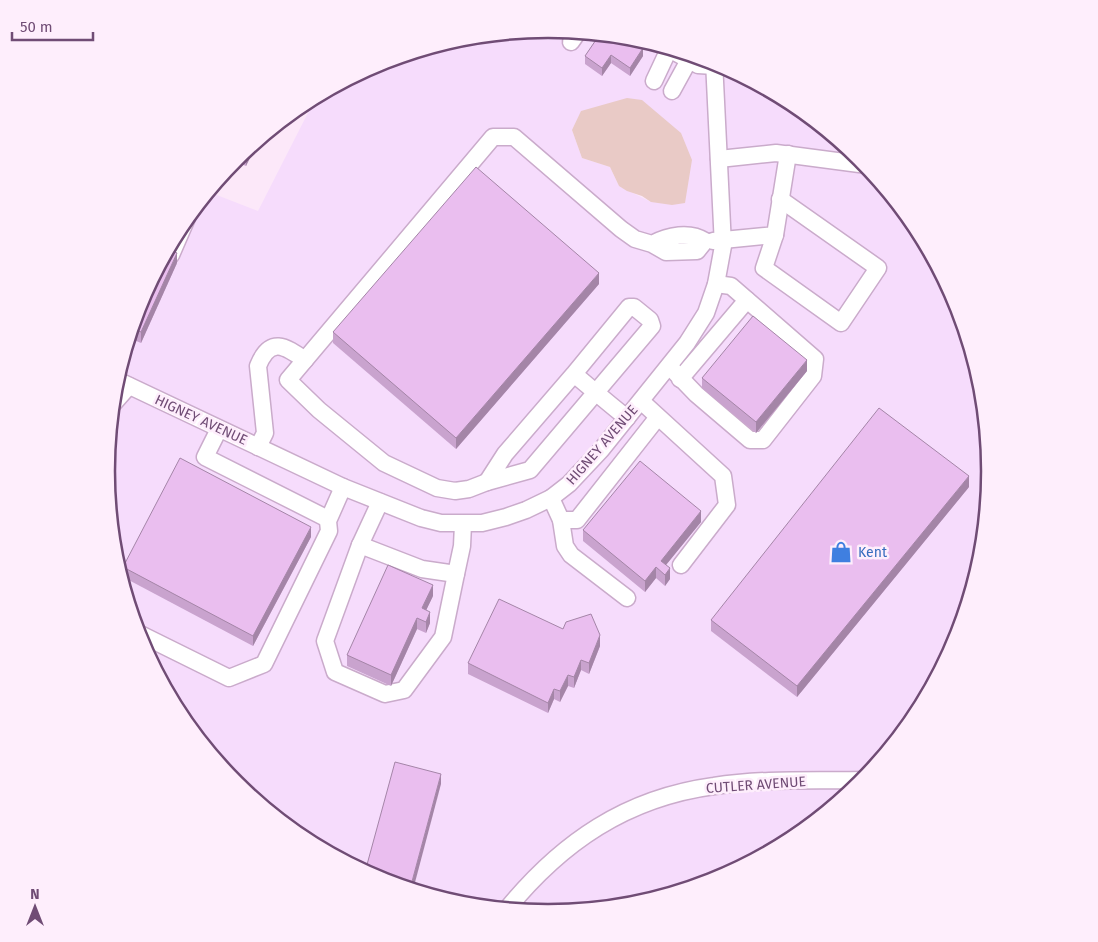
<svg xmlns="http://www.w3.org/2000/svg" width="1098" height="942" font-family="'Fira Sans',sans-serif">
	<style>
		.commercial { fill: #f6dcfc; fill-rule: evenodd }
		.green { fill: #e9cac6 }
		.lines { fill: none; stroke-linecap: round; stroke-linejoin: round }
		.minor-casing { stroke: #caabcb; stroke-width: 19 }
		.minor { stroke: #fff; stroke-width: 16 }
		.wall { fill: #c9a3ce }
		.shaded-wall { fill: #a485a7 }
		.building { fill: #eabeef; stroke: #a485a7 }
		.labels { text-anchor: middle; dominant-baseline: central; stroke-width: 5; stroke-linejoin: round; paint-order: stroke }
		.street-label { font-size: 14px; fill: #704c75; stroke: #feeefc }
		.shop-label { font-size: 14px; fill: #366cbe; stroke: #feeefc; text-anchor: start }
		.rim { fill: none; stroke: #704c75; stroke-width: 2.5 }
	</style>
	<rect width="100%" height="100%" fill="#fce8f9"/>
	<path class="commercial" d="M549 29 636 37 719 63 795 103 862 158 917 226 958 302 983 385 991 471 983 558 957 641 917 717 862 784 794 839 718 880 635 905 549 913 462 905 379 879 303 839 236 784 181 716 140 640 115 557 107 471 115 384 141 301 181 225 209 192 258 211 316 97 380 62 463 37ZM572 130 651 202 619 186 610 167 582 158Z"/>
	<polygon class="green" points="627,98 642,100 681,133 692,160 685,203 672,205 651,202 642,196 627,191 619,186 610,167 582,158 572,130 581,111"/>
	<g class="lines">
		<g class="minor-casing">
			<g id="minor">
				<polyline points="571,42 578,32"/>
				<polyline points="662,45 698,65 714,66"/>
				<polyline points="654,81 669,49"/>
				<polyline points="672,91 689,60"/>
				<polyline points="719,159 776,153 867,165"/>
				<polyline points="775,235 764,268 841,323 878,268 780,199"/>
				<polyline points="713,241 775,235 788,154"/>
				<polyline points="171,255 187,218"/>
				<polyline points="669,366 696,394 750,440 763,440 813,376 815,359 731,286 716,284"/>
				<path d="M574 374 505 454 487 482 530 470 652 326 650 320 634 307H629L574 374C592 389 609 404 627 418"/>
				<polyline points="680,379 747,300"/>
				<polyline points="117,380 343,487 421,518 441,523 482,523 506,517 526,510 551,498 569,484 601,450 687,343 706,313 716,284 723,246 714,61"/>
				<polyline points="641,401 723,476 727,505 681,565"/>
				<polyline points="113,404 129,386"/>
				<polyline points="219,429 205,457 328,519"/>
				<path d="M258 447 265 433 258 366C270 336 285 346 305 360"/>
				<path d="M487 482 469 489 455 491 437 488 384 463 319 410 288 380 493 137H514L621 229 635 239 652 244 666 252 697 251 705 241C690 231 668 235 652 244"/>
				<polyline points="551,498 561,520 565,546 571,555 627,598"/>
				<polyline points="380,502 360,545 422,569 456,574 462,546 463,524"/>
				<polyline points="561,520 577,520 658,417"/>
				<polyline points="360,545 325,641 335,672 385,694 404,690 443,637 456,574"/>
				<polyline points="138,633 229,678 264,664 329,531 328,521 343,487"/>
				<path d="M507 909C562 842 626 798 714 786 764 778 815 781 865 780"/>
			</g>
		</g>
		<use href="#minor" class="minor"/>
	</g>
	<g class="wall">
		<polygon points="600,34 643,56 630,76 611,63 602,76 585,64 585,56"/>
		<polygon points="258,141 246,166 234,161 236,158"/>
		<polygon points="177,263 141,343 129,338 141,302"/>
		<polygon points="599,284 456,449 333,343 333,332"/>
		<polygon points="807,371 756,433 702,388 702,378"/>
		<polygon points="969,487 797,697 711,631 711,620"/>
		<polygon points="701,522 666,565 670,579 665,586 656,578 645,592 583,541 583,530"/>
		<polygon points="311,537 253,646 123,577 123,567"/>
		<polygon points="433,596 426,610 430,623 426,633 417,629 391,686 347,666 347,655"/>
		<polygon points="600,646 589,674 581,670 574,688 568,686 560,702 554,699 548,713 468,674 468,663"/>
	</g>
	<g class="shaded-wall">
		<polygon points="643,48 643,56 630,76 630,68"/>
		<polygon points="611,55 611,63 602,76 602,68"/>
		<polygon points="258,141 246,166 246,155 250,147"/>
		<polygon points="177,253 177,263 141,343 141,332"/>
		<polygon points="599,273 599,284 456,449 456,438"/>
		<polygon points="807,360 807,371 756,433 756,422"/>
		<polygon points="969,476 969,487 797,697 797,686"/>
		<polygon points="701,511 701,522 661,571 661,561"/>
		<polygon points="311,527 311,537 253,646 253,636"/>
		<polygon points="656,567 656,578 645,592 645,581"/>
		<polygon points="670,568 670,579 665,586 665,575"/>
		<polygon points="433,585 433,596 422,619 422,608"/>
		<polygon points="430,612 430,623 426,633 426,622"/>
		<polygon points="417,618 417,629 391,686 391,675"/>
		<polygon points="600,635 600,646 589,674 589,663"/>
		<polygon points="581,660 581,670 574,688 574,677"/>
		<polygon points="568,675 568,686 560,702 560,691"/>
		<polygon points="554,689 554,699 548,713 548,703"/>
		<polygon points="441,774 441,784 413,890 410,889"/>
	</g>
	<g class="building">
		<polygon points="600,34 626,36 643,48 630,68 611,55 602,68 585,56"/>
		<polygon points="250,147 246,155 242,153"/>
		<polygon points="476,167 599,273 456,438 333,332"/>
		<polygon points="169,249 177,253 141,332 132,328 141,302"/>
		<polygon points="753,316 807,360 756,422 702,378"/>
		<polygon points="879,408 969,476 797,686 711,620"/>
		<polygon points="180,458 311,527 253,636 123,567"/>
		<polygon points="640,461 701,511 661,561 670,568 665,575 656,567 645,581 583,530"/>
		<polygon points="388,565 433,585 422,608 430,612 426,622 417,618 391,675 347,655"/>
		<polygon points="499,599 563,629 566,622 591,614 600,635 589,663 581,660 574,677 568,675 560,691 554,689 548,703 468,663"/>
		<polygon points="395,762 441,774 410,889 380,879 365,872"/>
	</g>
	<defs>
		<g id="shop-bare" transform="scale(1.725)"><path d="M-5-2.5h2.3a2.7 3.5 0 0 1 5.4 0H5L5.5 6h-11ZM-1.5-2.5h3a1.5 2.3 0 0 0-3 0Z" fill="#3f7fe0" stroke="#feeefc" stroke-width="2.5" paint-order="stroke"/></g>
	</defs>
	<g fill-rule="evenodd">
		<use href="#shop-bare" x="841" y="552"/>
	</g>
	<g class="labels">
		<g class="street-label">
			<text transform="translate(201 420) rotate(25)">HIGNEY AVENUE</text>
			<text transform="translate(602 445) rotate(-49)">HIGNEY AVENUE</text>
			<text transform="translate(756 785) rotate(-4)">CUTLER AVENUE</text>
		</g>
		<g class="shop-label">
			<text x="858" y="552">Kent</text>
		</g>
	</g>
	<path d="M0 0H1098V942H0ZM115 471a433 433 0 1 1 866 0a433 433 0 1 1-866 0Z" fill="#feeefc" fill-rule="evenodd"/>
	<path class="rim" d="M115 471a433 433 0 1 1 866 0a433 433 0 1 1-866 0Z"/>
	<g transform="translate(35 907)" stroke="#feeefc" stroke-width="4" paint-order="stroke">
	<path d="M0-4L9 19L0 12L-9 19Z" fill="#704c75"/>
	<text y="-8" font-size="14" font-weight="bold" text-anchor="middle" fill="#704c75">N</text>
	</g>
	<path d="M12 32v8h81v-8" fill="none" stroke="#704c75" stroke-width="2.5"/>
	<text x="20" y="32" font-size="15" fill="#704c75" stroke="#feeefc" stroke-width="4" paint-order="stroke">50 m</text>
</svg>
